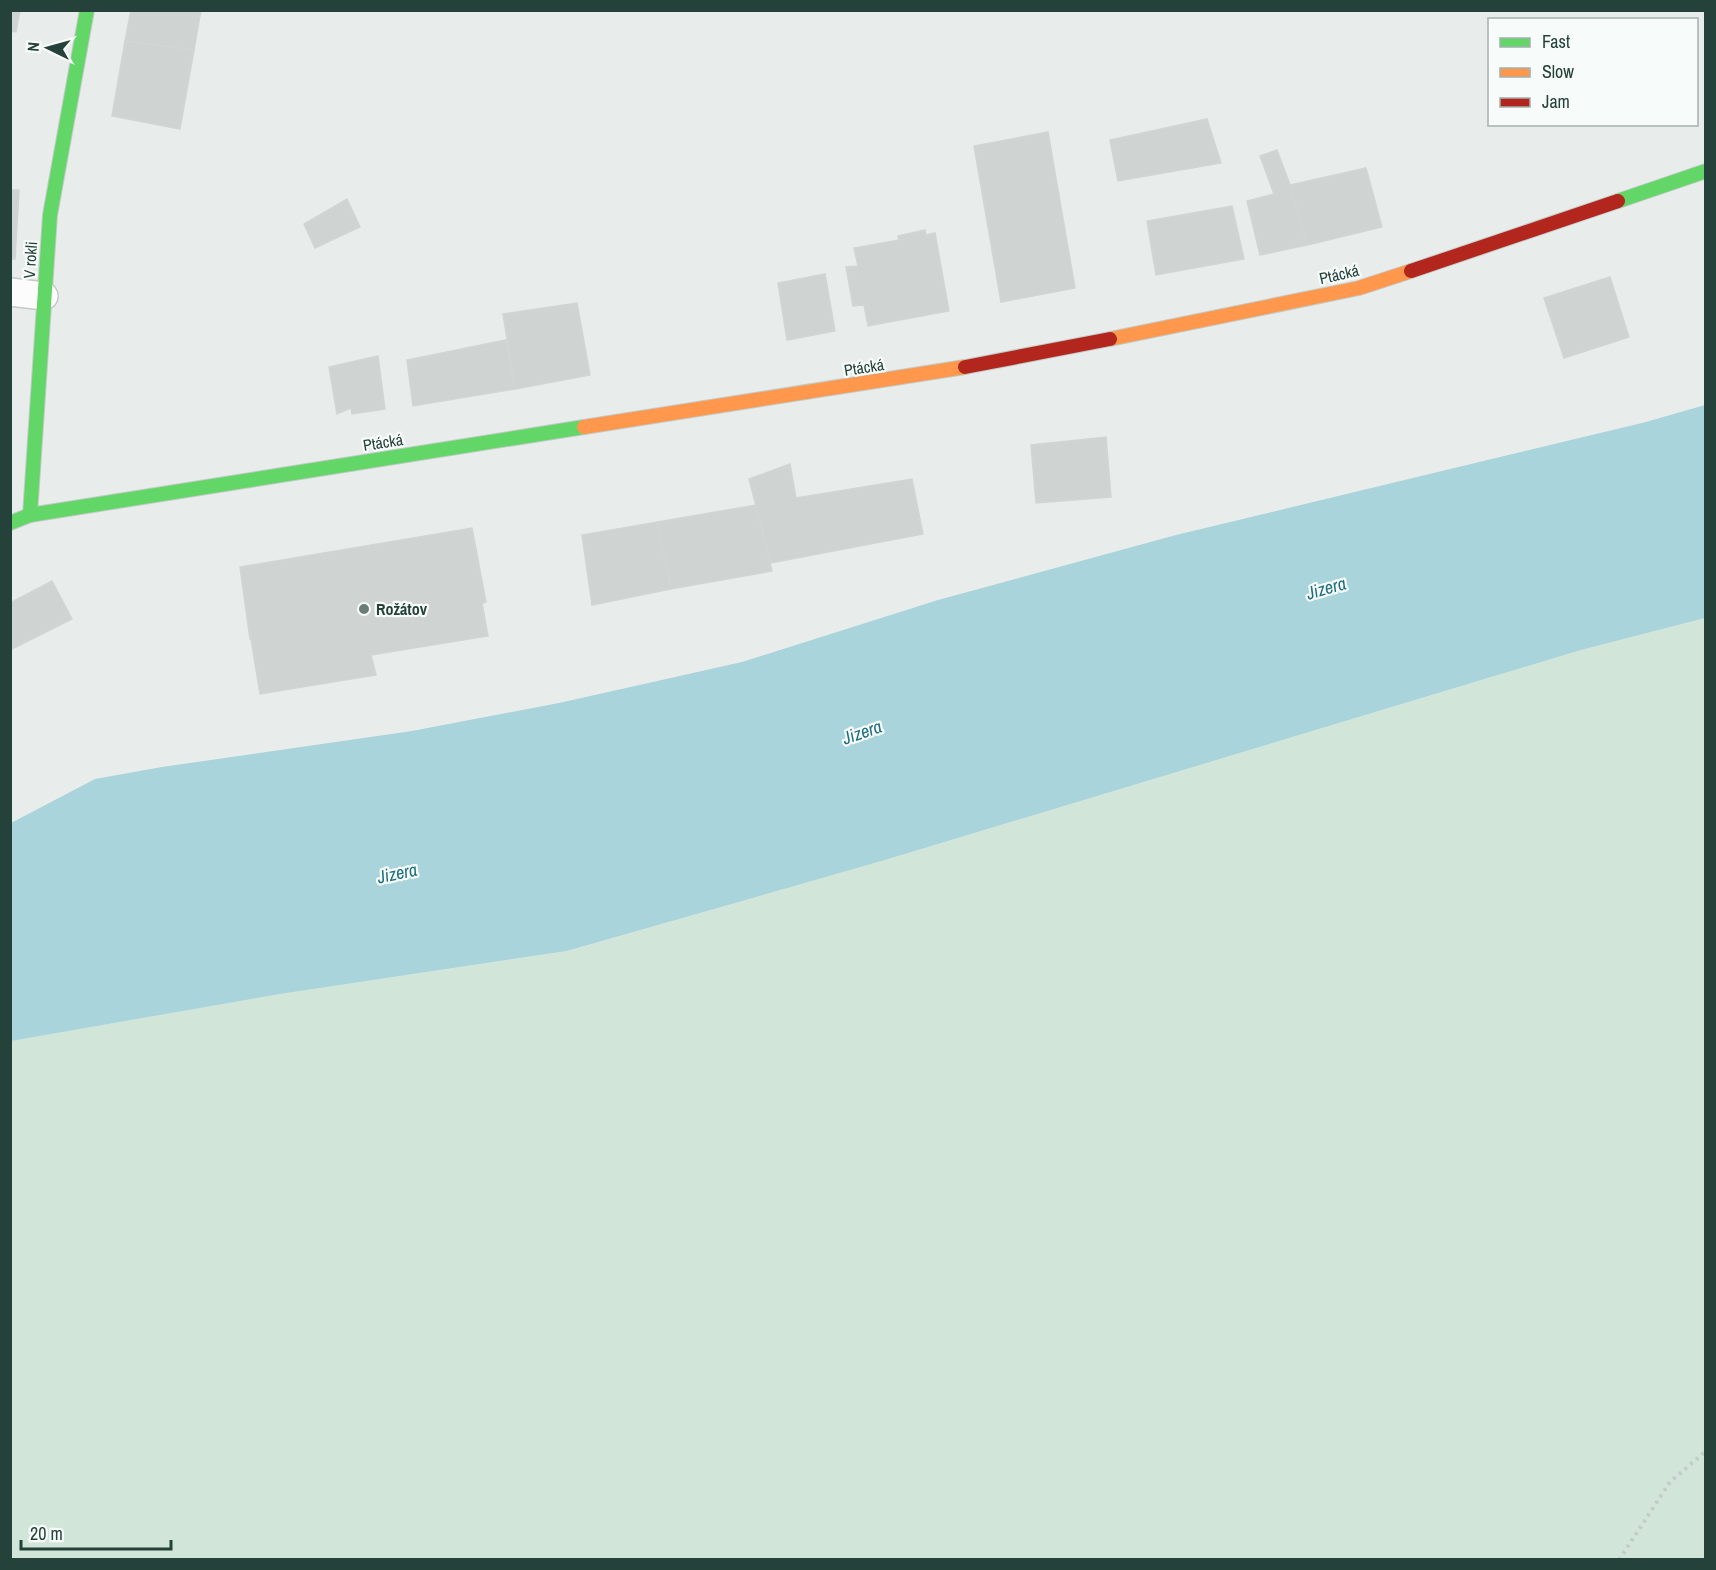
<svg xmlns="http://www.w3.org/2000/svg" width="1716" height="1570" font-family="'Archivo Narrow',sans-serif">
	<style>
		.green { fill: #d1e6d8 }
		.water { fill: #a9d4db }
		.building { fill: #cfd4d2; stroke: #d1d6d4; stroke-width: 1.5 }
		.lines { fill: none; stroke-linecap: round; stroke-linejoin: round }
		.lane-casing { stroke: #c5cac8; stroke-width: 30 }
		.fast-casing { stroke: #c3cbc8; stroke-width: 16 }
		.slow-casing { stroke: #c3cbc8; stroke-width: 16 }
		.jam-casing { stroke: #c3cbc8; stroke-width: 16 }
		.path { stroke: #c3ccca; stroke-width: 4; stroke-dasharray: 3 4.5; stroke-linecap: butt }
		.lane { stroke: #fcfcfc; stroke-width: 27 }
		.fast { stroke: #63d668; stroke-width: 14 }
		.slow { stroke: #ff974d; stroke-width: 14 }
		.jam { stroke: #b3261e; stroke-width: 14 }
		.poi-dot { fill: #697e78; stroke: #f7fbf9; stroke-width: 2 }
		.labels { text-anchor: middle; dominant-baseline: central; stroke-width: 4.5; stroke-linejoin: round; paint-order: stroke }
		.street-label { font-size: 16px; fill: #24423a; stroke: #f7fbf9 }
		.poi-label { font-size: 16px; font-weight: bold; fill: #24423a; stroke: #f7fbf9; text-anchor: start }
		.water-label { font-size: 18px; font-style: italic; fill: #1c6f80; stroke: #f7fbf9 }
	</style>
	<rect width="100%" height="100%" fill="#e8edeb"/>
	<polygon class="green" points="1705,618 1705,1559 11,1559 10,1041 280,994 568,951 885,860 1581,650"/>
	<polygon class="water" points="1705,405 1705,618 1581,650 885,860 567,951 280,994 11,1041 11,823 95,779 162,767 412,731 559,703 742,662 938,600 1176,535 1646,422"/>
	<g class="building">
		<polygon points="10,10 20,10 16,32 10,31"/>
		<polygon points="131,10 201,10 194,50 125,41"/>
		<polygon points="125,41 194,50 180,129 112,116"/>
		<polygon points="1207,119 1221,163 1118,181 1110,140"/>
		<polygon points="1048,132 1075,288 1001,302 974,146"/>
		<polygon points="1277,150 1292,190 1307,245 1260,255 1247,201 1274,194 1260,156"/>
		<polygon points="1366,168 1382,227 1307,245 1290,185"/>
		<polygon points="10,190 19,190 15,259 10,259"/>
		<polygon points="347,199 360,227 315,248 304,224"/>
		<polygon points="1232,206 1244,259 1156,275 1147,221"/>
		<polygon points="925,230 926,235 935,233 949,311 868,326 864,305 853,306 846,267 858,266 854,248 899,240 898,236"/>
		<polygon points="825,274 835,331 787,340 778,283"/>
		<polygon points="1610,277 1629,337 1564,358 1544,298"/>
		<polygon points="577,303 590,375 515,389 503,314"/>
		<polygon points="506,340 515,389 413,406 407,360"/>
		<polygon points="378,356 385,409 352,414 351,408 337,414 329,367"/>
		<polygon points="1106,437 1111,497 1036,503 1031,445"/>
		<polygon points="790,464 796,498 912,479 923,534 771,563 749,479"/>
		<polygon points="756,505 772,571 671,589 657,522"/>
		<polygon points="657,522 671,589 592,605 582,535"/>
		<polygon points="472,528 486,602 482,603 488,636 371,655 376,675 260,694 251,639 250,639 240,567"/>
		<polygon points="52,581 72,619 10,650 10,603"/>
	</g>
	<g class="lines">
		<g class="lane-casing">
			<polyline id="lane" points="10,292 44,296"/>
		</g>
		<g class="fast-casing">
			<g id="fast">
				<polyline points="1618,201 1706,171"/>
				<polyline points="30,515 50,215 87,10"/>
				<polyline points="10,523 30,515 584,427"/>
			</g>
		</g>
		<g class="slow-casing">
			<g id="slow">
				<polyline points="1110,339 1359,288 1411,271"/>
				<polyline points="584,427 965,367"/>
			</g>
		</g>
		<g class="jam-casing">
			<g id="jam">
				<polyline points="1411,271 1618,201"/>
				<polyline points="965,367 1110,339"/>
			</g>
		</g>
		<polyline class="path" points="1619,1560 1670,1482 1706,1451"/>
		<use href="#lane" class="lane"/>
		<use href="#fast" class="fast"/>
		<use href="#slow" class="slow"/>
		<use href="#jam" class="jam"/>
	</g>
	<circle class="poi-dot" cx="364" cy="609" r="6"/>
	<g class="labels">
		<g class="street-label">
			<text transform="translate(30 260) rotate(-86)">V rokli</text>
			<text transform="translate(1339 274) rotate(-13)">Ptácká</text>
			<text transform="translate(864 367) rotate(-9)">Ptácká</text>
			<text transform="translate(383 442) rotate(-9)">Ptácká</text>
		</g>
		<g class="poi-label">
			<text x="376" y="609">Rožátov</text>
		</g>
		<g class="water-label">
			<text transform="translate(1326 588) rotate(-16)">Jizera</text>
			<text transform="translate(862 732) rotate(-19)">Jizera</text>
			<text transform="translate(397 873) rotate(-12)">Jizera</text>
		</g>
	</g>
	<rect width="1716" height="1570" fill="none" stroke="#24423a" stroke-width="24"/>
	<rect x="1488" y="18" width="210" height="108" fill="#f7fbf9" stroke="#a3b1ad" stroke-width="1.5"/>
	<rect x="1500" y="38" width="30" height="9" fill="#63d668" stroke="#a3b1ad" stroke-width="1.5"/>
	<text x="1542" y="48" font-size="18" fill="#24423a">Fast</text>
	<rect x="1500" y="68" width="30" height="9" fill="#ff974d" stroke="#a3b1ad" stroke-width="1.5"/>
	<text x="1542" y="78" font-size="18" fill="#24423a">Slow</text>
	<rect x="1500" y="98" width="30" height="9" fill="#b3261e" stroke="#a3b1ad" stroke-width="1.5"/>
	<text x="1542" y="108" font-size="18" fill="#24423a">Jam</text>
	<g transform="translate(48 48) rotate(275)" stroke="#f7fbf9" stroke-width="4.5" paint-order="stroke">
	<path d="M0-4.5L10 22L0 15L-10 22Z" fill="#24423a"/>
	<text y="-9" font-size="16" font-weight="bold" text-anchor="middle" fill="#24423a">N</text>
	</g>
	<path d="M21 1540v9h150v-9" fill="none" stroke="#24423a" stroke-width="3"/>
	<text x="30" y="1540" font-size="18" fill="#24423a" stroke="#f7fbf9" stroke-width="4.5" paint-order="stroke">20 m</text>
</svg>
